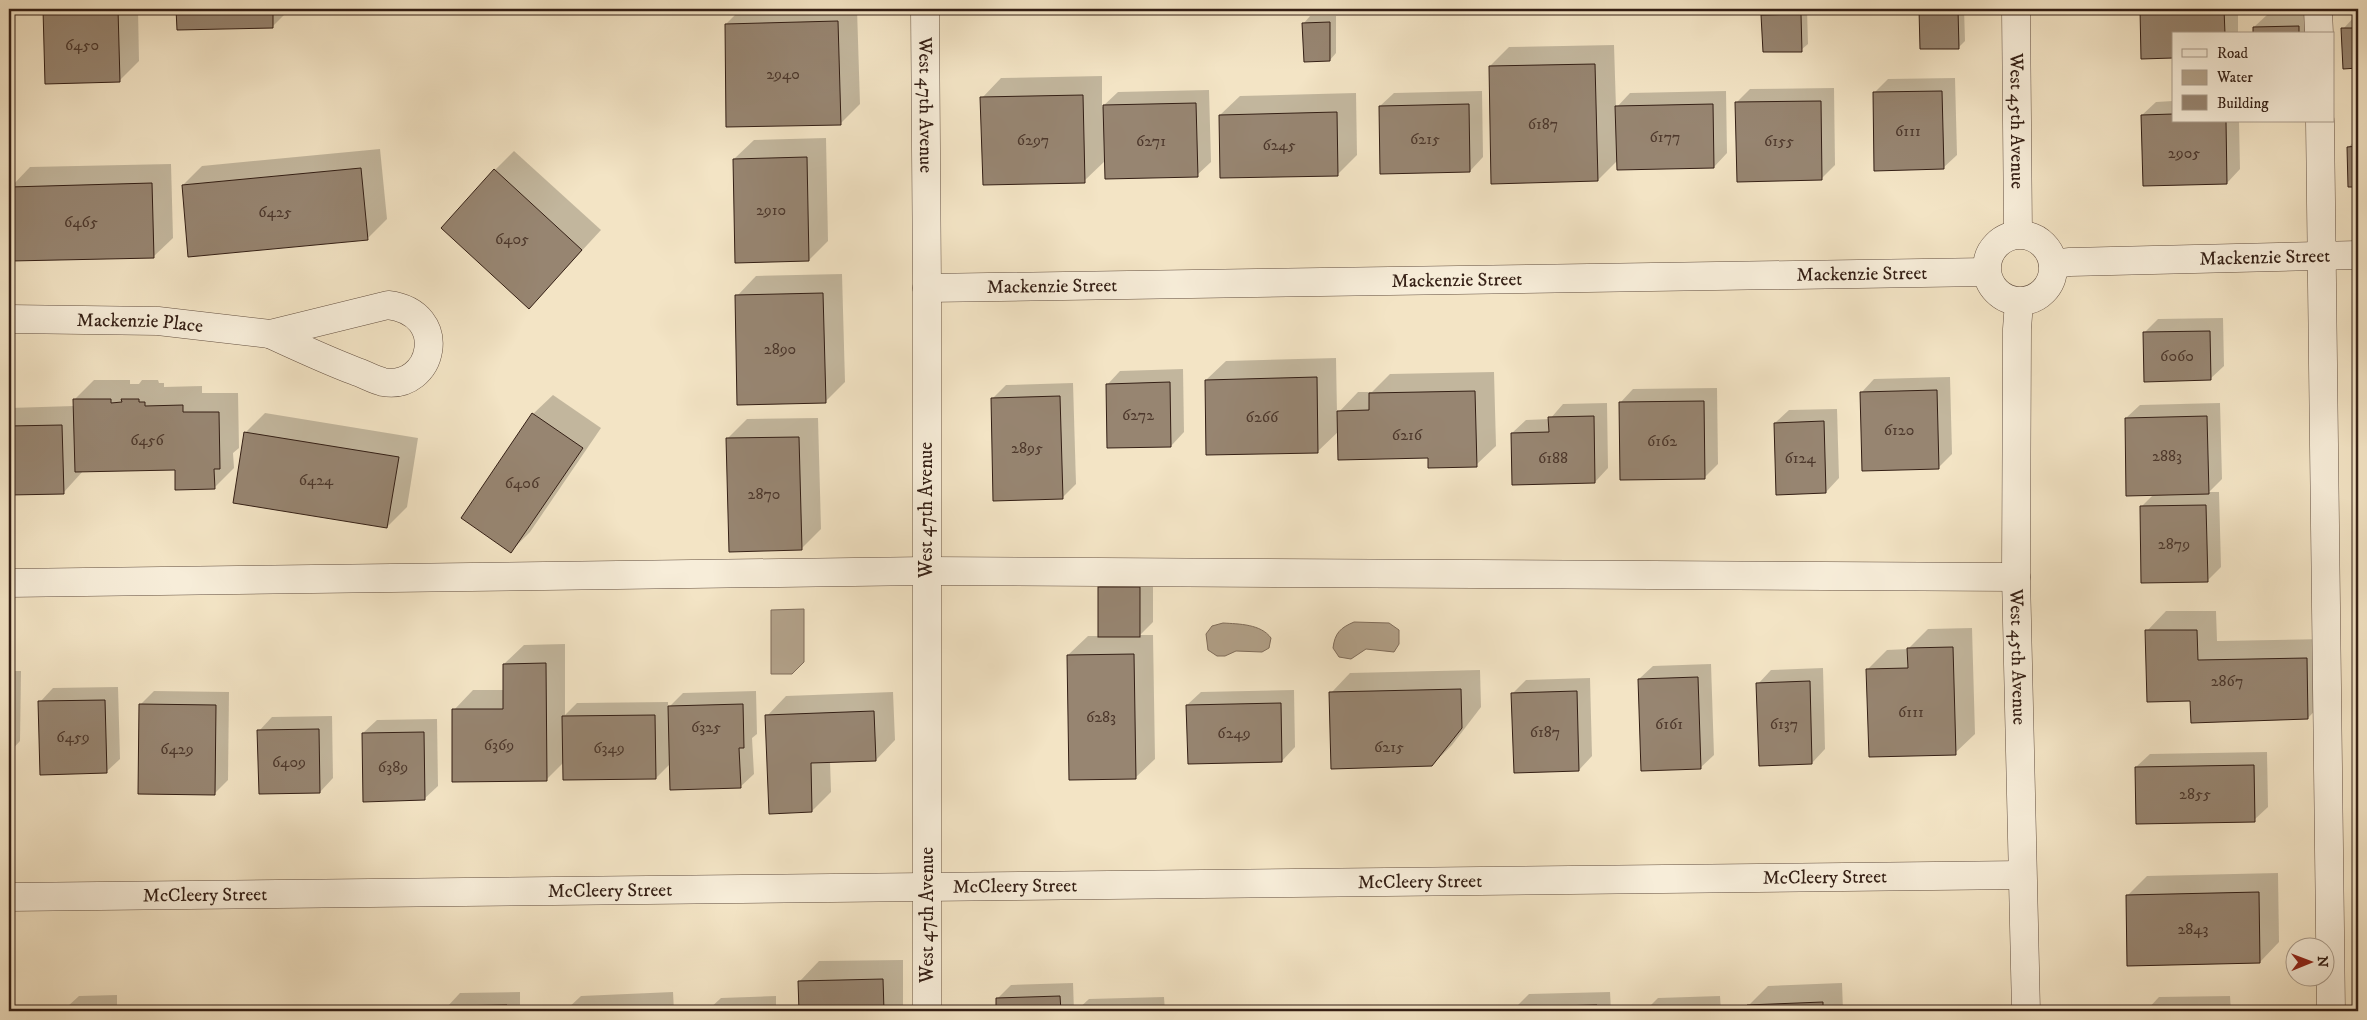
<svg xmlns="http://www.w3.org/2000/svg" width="2367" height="1020" font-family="'IM FELL DW Pica',serif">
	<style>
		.water { fill: #b2a189; stroke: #806d5b }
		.shadow { fill: #0003 }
		.building { fill: #978571; stroke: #341f15 }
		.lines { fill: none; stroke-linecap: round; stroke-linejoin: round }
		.minor-casing { stroke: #645041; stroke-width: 29 }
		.minor { stroke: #f7edd9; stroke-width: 28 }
		.labels { text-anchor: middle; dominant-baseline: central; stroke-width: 5; stroke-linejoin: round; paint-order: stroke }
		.number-label { font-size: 16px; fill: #4d382c }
		.street-label { font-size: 19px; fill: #341f15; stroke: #f7edd9 }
	</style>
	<rect width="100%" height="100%" fill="#f3e4c5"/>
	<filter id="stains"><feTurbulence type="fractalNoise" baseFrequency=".004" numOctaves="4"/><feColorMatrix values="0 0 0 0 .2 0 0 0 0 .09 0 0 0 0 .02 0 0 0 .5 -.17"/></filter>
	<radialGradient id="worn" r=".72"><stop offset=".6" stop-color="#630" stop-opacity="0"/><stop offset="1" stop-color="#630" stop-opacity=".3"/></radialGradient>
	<g class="water">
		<polygon points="804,609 804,662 792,674 771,674 771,610"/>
		<path d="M1354 622 1389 623 1399 630V644L1394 652 1366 649 1351 659 1339 657 1333 648C1335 633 1340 628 1354 622Z"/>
		<path d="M1223 623C1239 624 1261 624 1271 638L1269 648 1262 652 1236 651 1225 656H1217L1208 650 1206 634 1212 626Z"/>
	</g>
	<g class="shadow">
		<polygon points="44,9 138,9 139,61 119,81 46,82"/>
		<polygon points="178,9 290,9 273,26 178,28"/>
		<polygon points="741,9 857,9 860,104 840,124 726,24"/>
		<polygon points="1769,9 1807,9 1808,44 1801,50 1763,16"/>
		<polygon points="1920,9 1964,9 1965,41 1959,47 1921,48"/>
		<polygon points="2141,9 2238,9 2238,34 2173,34 2173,57 2143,58"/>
		<polygon points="2312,13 2312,34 2254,34 2254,27 2268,14"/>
		<polygon points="2356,15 2358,15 2358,67 2344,68 2343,29"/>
		<polygon points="1310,16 1336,16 1336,53 1330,60 1304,23"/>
		<polygon points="1614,45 1616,108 1630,93 1726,91 1727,153 1714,167 1618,160 1598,180 1490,66 1509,47"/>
		<polygon points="1102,76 1102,107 1118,92 1209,90 1211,162 1197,175 1106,160 1084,181 982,98 1001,78"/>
		<polygon points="1955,78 1957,155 1943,168 1874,93 1888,79"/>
		<polygon points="1834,88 1835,165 1821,179 1736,103 1750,89"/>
		<polygon points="1482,91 1483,157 1470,171 1380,106 1394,93"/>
		<polygon points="1356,93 1357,155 1338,174 1220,115 1240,96"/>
		<polygon points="2173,101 2173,121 2239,121 2240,169 2227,183 2142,115 2156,102"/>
		<polygon points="826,138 828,241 809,260 734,159 754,140"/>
		<polygon points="2355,140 2358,140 2358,186 2349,186 2349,147"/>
		<polygon points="380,149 387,219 367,239 183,185 202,166"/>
		<polygon points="514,151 601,230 529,308 495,170"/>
		<polygon points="171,164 173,238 153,257 11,187 30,167"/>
		<polygon points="842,274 845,382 825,402 737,296 756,276"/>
		<polygon points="2223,318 2224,366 2210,379 2144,333 2158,319"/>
		<polygon points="1336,358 1337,414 1358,392 1372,392 1390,374 1494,372 1496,446 1476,465 1430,457 1339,431 1317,452 1206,380 1226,361"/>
		<polygon points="1183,369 1184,432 1171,446 1107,385 1120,371"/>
		<polygon points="1950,377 1952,454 1939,467 1861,393 1874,379"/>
		<polygon points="94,380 130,380 130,384 139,384 142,380 158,380 159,383 164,383 164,387 202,386 202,393 238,393 239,448 233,453 234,468 214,488 176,469 83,471 64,492 9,494 9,408 74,406 74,400"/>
		<polygon points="1073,383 1076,484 1063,497 992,399 1006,385"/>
		<polygon points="1717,388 1718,464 1704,478 1620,403 1633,389"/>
		<polygon points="553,395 601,428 530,532 511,551 533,414"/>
		<polygon points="1607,403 1608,468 1595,482 1512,433 1526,420 1550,419 1563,404"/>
		<polygon points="2220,403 2222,479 2209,492 2219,492 2221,567 2207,581 2141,507 2154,494 2126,418 2140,405"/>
		<polygon points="1837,409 1839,478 1826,492 1775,423 1789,410"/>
		<polygon points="265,413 418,438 407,507 387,527 245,433"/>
		<polygon points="818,418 821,529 801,549 727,439 747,419"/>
		<polygon points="1113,574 1153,574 1153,622 1140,635 1153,635 1155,759 1135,778 1068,655 1088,636 1099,636 1099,587"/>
		<polygon points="2166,611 2216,611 2217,641 2326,639 2327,698 2308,718 2192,700 2147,631"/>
		<polygon points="1972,628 1975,734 1955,753 1868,669 1887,650 1908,649 1928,629"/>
		<polygon points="565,644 565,715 577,703 668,702 668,708 683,693 756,691 757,734 752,738 754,774 740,787 671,763 656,778 564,762 546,780 454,710 473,690 504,690 504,664 524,645"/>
		<polygon points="1711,664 1714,755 1700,768 1639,679 1653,666"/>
		<polygon points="1823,668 1825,749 1812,763 1758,684 1771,670"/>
		<polygon points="1480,670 1481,707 1452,745 1432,765 1331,693 1350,673"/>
		<polygon points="9,671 21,671 20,741 9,753"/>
		<polygon points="1590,678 1592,756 1579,770 1513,693 1526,680"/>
		<polygon points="118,687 120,759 106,772 40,702 53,688"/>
		<polygon points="1294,690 1295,747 1282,761 1187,705 1201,692"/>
		<polygon points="154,691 229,692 228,780 215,793 140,705"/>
		<polygon points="893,692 895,740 876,760 830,761 831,792 812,811 767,716 786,696"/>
		<polygon points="332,716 333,778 320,792 259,731 272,717"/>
		<polygon points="437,719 438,786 424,799 363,733 377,720"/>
		<polygon points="2267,752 2268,807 2254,820 2136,767 2150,754"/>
		<polygon points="2278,873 2279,942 2260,962 2127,896 2147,876"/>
		<polygon points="903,960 903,1011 800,1011 800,981 819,961"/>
		<polygon points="1073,983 1074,1011 998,1011 997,999 1011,985"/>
		<polygon points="1842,983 1843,1011 1748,1011 1748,1006 1768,986"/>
		<polygon points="520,992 520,1011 447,1011 447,1007 460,993"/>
		<polygon points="673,992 674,1011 565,1011 581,996"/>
		<polygon points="1610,992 1611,1011 1516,1011 1516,1007 1529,994"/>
		<polygon points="117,995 117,1011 47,1011 67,1007 79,996"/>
		<polygon points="776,996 776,1011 707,1011 721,998"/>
		<polygon points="1720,996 1721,1011 1645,1011 1658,998"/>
		<polygon points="2230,996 2231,1011 2146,1011 2159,997"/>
		<polygon points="1164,997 1165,1011 1076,1011 1089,999"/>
		<polygon points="428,1008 428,1011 381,1011 383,1009"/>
	</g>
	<g class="building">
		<polygon points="43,9 118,9 120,82 45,84"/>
		<polygon points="176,9 273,9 273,28 177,30"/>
		<polygon points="1919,9 1958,9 1959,49 1920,49"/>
		<polygon points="2140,9 2224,9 2225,34 2173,34 2173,58 2141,59"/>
		<polygon points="1801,14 1802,52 1763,52 1761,15"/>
		<polygon points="838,21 841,125 726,127 725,24"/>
		<polygon points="1330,22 1330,61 1304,62 1302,23"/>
		<polygon points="2299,26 2299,34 2253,34 2253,27"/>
		<polygon points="2341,28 2358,28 2358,68 2343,69"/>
		<polygon points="1595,64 1598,181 1491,184 1489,66"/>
		<polygon points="1942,91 1944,169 1874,171 1873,92"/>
		<polygon points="1083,95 1085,183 983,185 980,97"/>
		<polygon points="1821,101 1822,180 1737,182 1735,102"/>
		<polygon points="1196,103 1198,177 1105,179 1103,105"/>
		<polygon points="1469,104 1470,172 1380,174 1379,106"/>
		<polygon points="1713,104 1714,168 1617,170 1615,106"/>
		<polygon points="1337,112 1338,176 1220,178 1219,115"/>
		<polygon points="2173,114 2173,121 2226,121 2227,184 2143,186 2141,115"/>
		<polygon points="2358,146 2358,187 2348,187 2347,147"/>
		<polygon points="807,157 809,261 735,263 733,159"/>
		<polygon points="361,168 368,240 188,257 182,185"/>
		<polygon points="494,169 582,250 529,309 441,228"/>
		<polygon points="152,183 154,258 11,261 10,187"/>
		<polygon points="823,293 826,403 737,405 735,295"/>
		<polygon points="2210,331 2211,380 2144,382 2143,332"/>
		<polygon points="1317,377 1318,453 1206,455 1205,380"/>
		<polygon points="1170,382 1171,447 1107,448 1106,384"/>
		<polygon points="1937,390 1939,469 1862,471 1860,392"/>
		<polygon points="1475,391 1477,467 1428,468 1428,458 1338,460 1337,411 1369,410 1369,393"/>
		<polygon points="1060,396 1063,499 993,501 991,398"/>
		<polygon points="73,399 111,399 111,403 122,402 121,399 139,399 139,402 145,402 145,406 183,405 183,412 219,412 220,469 214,469 215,489 175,490 175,470 75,472"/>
		<polygon points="1704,401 1705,479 1620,480 1619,402"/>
		<polygon points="532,413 583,448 511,553 461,518"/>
		<polygon points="1594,416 1595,483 1512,485 1511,433 1549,432 1548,417"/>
		<polygon points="2207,416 2209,494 2126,496 2125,418"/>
		<polygon points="1824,421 1826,493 1776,495 1774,423"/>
		<polygon points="62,425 64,494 9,495 9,426"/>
		<polygon points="244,432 399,457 387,528 233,503"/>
		<polygon points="799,437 802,550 729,552 726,438"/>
		<polygon points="2206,505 2208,582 2141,583 2140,506"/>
		<rect x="1098" y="587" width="42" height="50"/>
		<polygon points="2145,630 2197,630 2198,660 2307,658 2308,719 2191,723 2190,701 2147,702"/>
		<polygon points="1953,647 1956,755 1869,757 1866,669 1908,668 1907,648"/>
		<polygon points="1134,654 1136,779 1069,780 1067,655"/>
		<polygon points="546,663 547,781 452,782 452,709 503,709 503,664"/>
		<polygon points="1698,677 1701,769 1641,771 1638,679"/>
		<polygon points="1810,681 1812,764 1759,766 1756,683"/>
		<polygon points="1461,689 1462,728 1432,766 1331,769 1329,692"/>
		<polygon points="1577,691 1579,771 1514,773 1511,693"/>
		<polygon points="105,700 107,773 40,775 38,701"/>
		<polygon points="1281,703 1282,762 1188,764 1186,705"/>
		<polygon points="139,704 216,705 215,795 138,794"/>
		<polygon points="743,704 744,748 739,748 741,788 670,790 668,706"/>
		<polygon points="874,711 876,761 811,763 812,812 769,814 765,715"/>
		<polygon points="655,715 656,779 563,780 562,716"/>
		<polygon points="319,729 320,793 259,794 257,730"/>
		<polygon points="424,732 425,800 363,802 362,733"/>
		<polygon points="2254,765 2255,822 2136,824 2135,767"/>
		<polygon points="2259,892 2260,963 2127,966 2126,895"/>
		<polygon points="883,979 884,1011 799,1011 798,981"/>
		<polygon points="1060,996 1061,1011 996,1011 996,998"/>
		<polygon points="1823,1002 1823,1011 1747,1011 1747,1005"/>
		<polygon points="507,1005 507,1011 446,1011 446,1006"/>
		<polygon points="1597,1005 1597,1011 1514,1011 1514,1007"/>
		<polygon points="104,1008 104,1011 64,1011 64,1009"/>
		<polygon points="763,1009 763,1011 706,1011"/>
		<polygon points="1707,1009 1707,1011 1643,1011"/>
		<polygon points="2217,1009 2217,1011 2145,1010"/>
		<polygon points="1151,1010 1151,1011 1093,1011"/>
	</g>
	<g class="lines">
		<g class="minor-casing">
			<g id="minor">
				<path id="s1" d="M925 9 927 288V1011"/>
				<path id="s2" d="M2016 9 2018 234"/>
				<polyline points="2318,9 2319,34"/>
				<polyline points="2320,121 2331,1011"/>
				<circle cx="2020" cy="268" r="33"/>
				<path id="s3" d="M2053 264 2070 262 2358 255"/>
				<path id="s4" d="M927 288 1986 272"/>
				<path id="s5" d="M2019 302 2017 329 2016 577 2026 1011"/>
				<path d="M388 305C452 313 433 391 383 382 374 380 364 374 355 371 326 360 298 347 270 334Z"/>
				<path id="s6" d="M9 319 158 321 270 334"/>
				<polyline points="9,583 926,571 2016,577"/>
				<path id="s7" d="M9 897 2022 875"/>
			</g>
		</g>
		<use href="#minor" class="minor"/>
	</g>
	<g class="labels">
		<g class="number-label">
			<text x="82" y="45">6450</text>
			<text x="783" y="74">2940</text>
			<text x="1543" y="124">6187</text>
			<text x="1908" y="131">6111</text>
			<text x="1665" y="137">6177</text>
			<text x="1425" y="139">6215</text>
			<text x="1033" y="140">6297</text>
			<text x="1151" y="141">6271</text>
			<text x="1779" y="141">6155</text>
			<text x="1279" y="145">6245</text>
			<text x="2184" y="153">2905</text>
			<text x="771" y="210">2910</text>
			<text x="275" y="212">6425</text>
			<text x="81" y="222">6465</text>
			<text x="512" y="239">6405</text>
			<text x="780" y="349">2890</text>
			<text x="2177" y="356">6060</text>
			<text x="1138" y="415">6272</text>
			<text x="1262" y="417">6266</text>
			<text x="1899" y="430">6120</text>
			<text x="1407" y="435">6216</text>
			<text x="147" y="440">6456</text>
			<text x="1662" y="441">6162</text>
			<text x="1027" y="448">2895</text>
			<text x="2167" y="456">2883</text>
			<text x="1553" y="458">6188</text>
			<text x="1800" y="458">6124</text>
			<text x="316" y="480">6424</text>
			<text x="522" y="483">6406</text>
			<text x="764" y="494">2870</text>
			<text x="2174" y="544">2879</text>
			<text x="2227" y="681">2867</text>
			<text x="1911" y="712">6111</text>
			<text x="1101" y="717">6283</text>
			<text x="1669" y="724">6161</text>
			<text x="1784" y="724">6137</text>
			<text x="706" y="727">6325</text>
			<text x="1545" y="732">6187</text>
			<text x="1234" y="733">6249</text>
			<text x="73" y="737">6459</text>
			<text x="499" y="745">6369</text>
			<text x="1389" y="747">6215</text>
			<text x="609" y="748">6349</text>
			<text x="177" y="749">6429</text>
			<text x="289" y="762">6409</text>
			<text x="393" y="767">6389</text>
			<text x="2195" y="794">2855</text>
			<text x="2193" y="929">2843</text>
		</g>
		<g class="street-label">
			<text stroke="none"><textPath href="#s1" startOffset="96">West 47th Avenue</textPath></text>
			<text stroke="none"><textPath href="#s2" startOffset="112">West 45th Avenue</textPath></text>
			<text stroke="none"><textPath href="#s3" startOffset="212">Mackenzie Street</textPath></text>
			<text stroke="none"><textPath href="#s4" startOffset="935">Mackenzie Street</textPath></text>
			<text stroke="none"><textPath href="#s4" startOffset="530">Mackenzie Street</textPath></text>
			<text stroke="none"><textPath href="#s4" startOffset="125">Mackenzie Street</textPath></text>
			<text stroke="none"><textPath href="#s6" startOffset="131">Mackenzie Place</textPath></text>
			<text transform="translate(926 510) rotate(-90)">West 47th Avenue</text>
			<text stroke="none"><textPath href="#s5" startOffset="355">West 45th Avenue</textPath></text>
			<text stroke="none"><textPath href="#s7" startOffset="1816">McCleery Street</textPath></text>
			<text stroke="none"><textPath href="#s7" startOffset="1411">McCleery Street</textPath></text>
			<text stroke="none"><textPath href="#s7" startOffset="1006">McCleery Street</textPath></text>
			<text stroke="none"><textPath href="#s7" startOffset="601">McCleery Street</textPath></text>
			<text stroke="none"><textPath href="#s7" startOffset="196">McCleery Street</textPath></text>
			<text transform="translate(927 915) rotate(-90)">West 47th Avenue</text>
		</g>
	</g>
	<rect width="2367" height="1020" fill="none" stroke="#f3e4c5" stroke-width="30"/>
	<rect x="10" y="10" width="2347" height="1000" fill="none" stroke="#341f15" stroke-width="2.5"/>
	<rect x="15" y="15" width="2337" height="990" fill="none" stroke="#341f15"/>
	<rect x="2172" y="32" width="162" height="90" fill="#f7edd9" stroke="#a99b8b"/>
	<rect x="2182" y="49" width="25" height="8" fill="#f7edd9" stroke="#a99b8b"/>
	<text x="2217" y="58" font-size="15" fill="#341f15">Road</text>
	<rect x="2182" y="70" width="25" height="15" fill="#b2a189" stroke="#a99b8b"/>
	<text x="2217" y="82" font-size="15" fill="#341f15">Water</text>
	<rect x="2182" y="95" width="25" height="15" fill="#978571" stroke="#a99b8b"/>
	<text x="2217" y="108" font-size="15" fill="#341f15">Building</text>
	<g transform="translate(2310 962) rotate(89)"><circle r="24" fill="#f7edd9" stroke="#a99b8b"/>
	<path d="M0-4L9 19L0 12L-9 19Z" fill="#8f2418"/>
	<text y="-8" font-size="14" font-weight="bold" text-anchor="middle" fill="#341f15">N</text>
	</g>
	<rect width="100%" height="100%" filter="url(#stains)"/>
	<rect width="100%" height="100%" fill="url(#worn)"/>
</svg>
